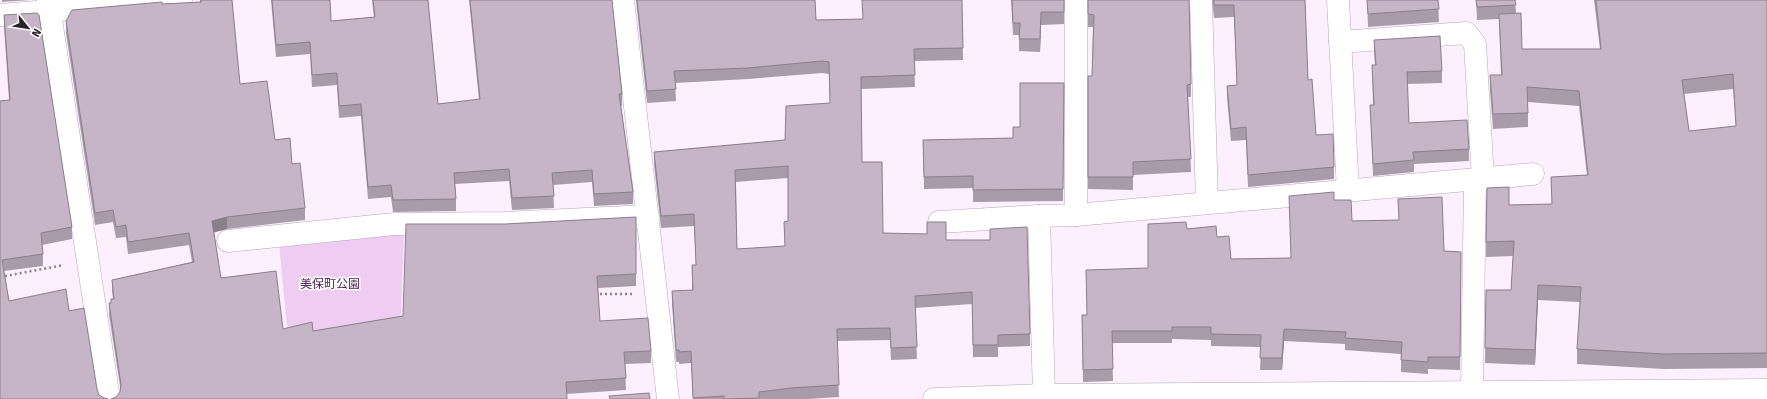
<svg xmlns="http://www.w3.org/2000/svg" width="1767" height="399" font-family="'Fira Sans','Noto Sans JP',sans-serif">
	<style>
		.green { fill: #efccf1 }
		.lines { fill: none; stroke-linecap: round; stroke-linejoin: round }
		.minor-casing { stroke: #b6a6b7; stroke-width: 23 }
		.path { stroke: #8b828c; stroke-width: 2.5; stroke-dasharray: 2 3; stroke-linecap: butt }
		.minor { stroke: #fff; stroke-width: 22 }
		.wall { fill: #a99caa; fill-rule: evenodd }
		.shaded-wall { fill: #8a7f8b }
		.building { fill: #c5b5c6; stroke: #8a7f8b; fill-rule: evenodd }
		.labels { text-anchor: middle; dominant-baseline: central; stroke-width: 3; stroke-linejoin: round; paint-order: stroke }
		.park-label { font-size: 12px; fill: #4f2353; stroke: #fff }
	</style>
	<rect width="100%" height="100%" fill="#fdf0fe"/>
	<polygon class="green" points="404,233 401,318 288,337 279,243"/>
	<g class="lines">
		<g class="minor-casing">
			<g id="minor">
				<polyline points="48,0 109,399"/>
				<polyline points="623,0 668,399"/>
				<polyline points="1201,0 1207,203"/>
				<polyline points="1338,0 1348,191"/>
				<polyline points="0,15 181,0"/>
				<polyline points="1340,42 1466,33 1475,44 1483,179"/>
				<polyline points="1076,215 1533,174"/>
				<polyline points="939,222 1039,216"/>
				<polyline points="228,241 394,224 504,223 648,216"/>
				<polyline points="1472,392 1475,180"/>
				<polyline points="1044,395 1039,216 1076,215 1076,0"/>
				<polyline points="934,399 1044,395 1767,390"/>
			</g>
		</g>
		<g class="path">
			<polyline points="0,277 64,265"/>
			<polyline points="595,294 632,294"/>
		</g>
		<use href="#minor" class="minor"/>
	</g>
	<g class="wall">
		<polygon points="2,0 30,0 2,2"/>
		<polygon points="200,0 232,0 240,84 275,140 292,164 305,208 305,220 227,229 214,232 221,278 283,329 313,331 403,316 505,224 636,217 636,286 598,288 600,321 651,351 651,363 625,364 626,390 567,394 116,397 121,392 109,315 109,303 111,303 111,299 113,299 112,291 112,280 192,262 189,245 128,254 126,237 116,238 113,222 95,225 66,33 66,21 162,4 200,2"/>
		<polygon points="271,0 330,0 331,21 374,17 372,0 428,0 438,104 479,100 469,0 612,0 622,94 622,106 621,106 633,192 633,204 594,206 592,182 553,185 554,208 512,210 509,181 455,184 456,199 456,211 393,212 391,197 368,199 361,116 339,118 337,85 312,87 310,54 276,57"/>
		<path d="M636 0H815L816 20 863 19 862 0H962L963 60 914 61 915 87 861 89 862 162 883 233 946 240H990V229L1030 334V346L998 347V357H973L972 304 915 308 917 359 891 360 890 340 837 341 839 397 808 399H693L691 363 679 364V362H676L672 303V291L692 290V265H696L694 226 661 228 654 164V152L785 140 830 103 829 74 822 73 748 79 675 83 676 101 647 103ZM788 178V221L784 222 785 246 737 249 736 182Z"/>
		<polygon points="1011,0 1064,0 1064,24 1041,25 1040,52 1019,51 1019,35 1013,35"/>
		<polygon points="1088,0 1191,84 1191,97 1188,97 1191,172 1133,175 1133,190 1088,189 1088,76 1092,76 1093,27 1088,27"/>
		<polygon points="1212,0 1305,0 1308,80 1316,135 1334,167 1334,179 1248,187 1246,140 1231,141 1227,98 1227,86 1237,85 1234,17 1214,18"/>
		<polygon points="1367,0 1438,0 1439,22 1368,27"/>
		<path d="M1476 0H1515L1516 13 1522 49H1600L1594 0H1767V368L1664 369 1577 364V349L1580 302 1538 300 1535 365 1485 363 1486 290H1511L1513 256 1486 257 1487 188 1509 205 1552 204 1551 177 1587 175 1579 106 1528 102V127L1493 129 1490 90V75H1501L1499 19 1477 20ZM1733 89 1736 126 1689 131 1684 94Z"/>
		<polygon points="4,15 72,227 72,239 42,245 43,254 43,266 4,271 9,301 69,311 97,389 99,395 104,398 0,399 0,101 9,100 4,27"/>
		<polygon points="1374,40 1442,71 1442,83 1407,84 1409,123 1469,149 1469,161 1414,164 1414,172 1373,176 1370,105 1373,105 1372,65 1375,65 1374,52"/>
		<polygon points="1064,83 1063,201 973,202 973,188 924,189 923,140 1013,138 1020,127"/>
		<polygon points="1398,199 1444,251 1461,252 1460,370 1428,369 1428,374 1401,372 1401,354 1345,350 1345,344 1284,341 1282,370 1260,370 1261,347 1211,346 1211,340 1172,339 1172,343 1112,343 1113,381 1083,382 1082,315 1087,315 1148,268 1187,229 1217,237 1231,259 1290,258 1334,200 1352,221 1399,220"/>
	</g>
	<g class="shaded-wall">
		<polygon points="1041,12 1041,25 1040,52 1040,39"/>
		<polygon points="227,217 227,229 212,233 212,221"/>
		<polygon points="1538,285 1538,300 1535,365 1535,350"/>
		<polygon points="1284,329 1284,341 1282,370 1282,358"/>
	</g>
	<g class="building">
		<polygon points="201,0 232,0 240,84 267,81 275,140 290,138 292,164 300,163 305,208 227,217 212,221 221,278 276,271 283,329 312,322 313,331 403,316 406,224 505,224 636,217 636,274 597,276 600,321 648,318 651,351 624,352 626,378 566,382 567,399 111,399 116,397 120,392 121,385 109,303 111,303 111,299 114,299 112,280 194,262 189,233 128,242 126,225 116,227 113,210 95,213 66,21 72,10 162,2 162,4 201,2"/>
		<polygon points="272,0 330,0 331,21 375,17 373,0 428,0 438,104 480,99 470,0 612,0 622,94 619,94 633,192 594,194 592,170 552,173 554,196 512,198 509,169 454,173 456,199 393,200 391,185 368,187 361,104 339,106 337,73 312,75 310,42 276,45"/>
		<path d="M637 0H815L816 20 863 19 862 0H962L963 48 914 49 915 75 861 77 862 162H882L883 233 927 234V222H946V240H990V229L1027 227 1030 334 998 335V345H973L972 292 915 296 917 347 891 348 890 328 837 329 839 385 791 388 759 392V398L724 399V396L693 398 691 351 679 352V350H676L672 291 693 290 692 265H696L694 214 661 216 654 152 785 140 786 106 830 103 829 62 822 61 748 68 674 71 676 89 647 91ZM788 166V221L784 222 785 246 737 249 735 170Z"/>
		<polygon points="1012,0 1064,0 1064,12 1041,12 1040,39 1019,39 1020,23 1013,23"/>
		<polygon points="1088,0 1189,0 1191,84 1187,85 1191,159 1133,162 1133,177 1088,177 1088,76 1092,76 1094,15 1088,14"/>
		<polygon points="1214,0 1305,0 1308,80 1312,79 1316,135 1333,134 1334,167 1248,175 1246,127 1231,129 1227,86 1237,85 1234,5 1214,5"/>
		<polygon points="1367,0 1438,0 1439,9 1368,14"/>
		<polygon points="1476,0 1515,0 1516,5 1477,7"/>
		<path d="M1596 0H1767V353L1664 354 1577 349 1581 287 1538 285 1535 350 1485 348 1486 290H1511L1514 241 1486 242 1487 188 1509 187V205L1552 204 1551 177 1588 175 1579 91 1527 87 1528 113 1493 114 1490 75H1502L1499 14 1521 13 1522 49H1601ZM1733 74 1736 126 1689 131 1682 80Z"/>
		<polygon points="37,13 39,15 72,227 41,233 43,254 2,260 9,301 66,289 69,311 84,308 97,389 99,395 104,398 108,399 0,399 0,101 10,100 4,15"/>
		<polygon points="1440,36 1442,71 1407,72 1409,123 1467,120 1469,149 1413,152 1414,160 1373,164 1370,105 1374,105 1372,65 1376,65 1374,40"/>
		<polygon points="1020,83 1064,83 1063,189 973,190 973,176 924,177 923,140 1013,138 1013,127 1020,127"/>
		<polygon points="1334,192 1334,200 1351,200 1352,221 1399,220 1398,199 1442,197 1444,251 1461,252 1460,357 1428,357 1428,362 1401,360 1402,342 1345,338 1346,332 1284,329 1282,358 1260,358 1261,335 1211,334 1211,327 1172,327 1172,331 1112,331 1113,369 1083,370 1082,315 1087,315 1086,270 1148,268 1148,224 1186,222 1187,229 1216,226 1217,237 1229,236 1231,259 1291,258 1289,196"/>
		<polygon points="649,393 650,399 610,399 609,396"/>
	</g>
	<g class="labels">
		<g class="park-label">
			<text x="330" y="284">美保町公園</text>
		</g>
	</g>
	<g transform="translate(28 28) rotate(120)" stroke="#ffffff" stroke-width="3" paint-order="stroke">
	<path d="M0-3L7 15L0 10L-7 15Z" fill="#2a242a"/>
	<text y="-6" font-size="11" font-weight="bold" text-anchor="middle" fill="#2a242a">N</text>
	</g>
</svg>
